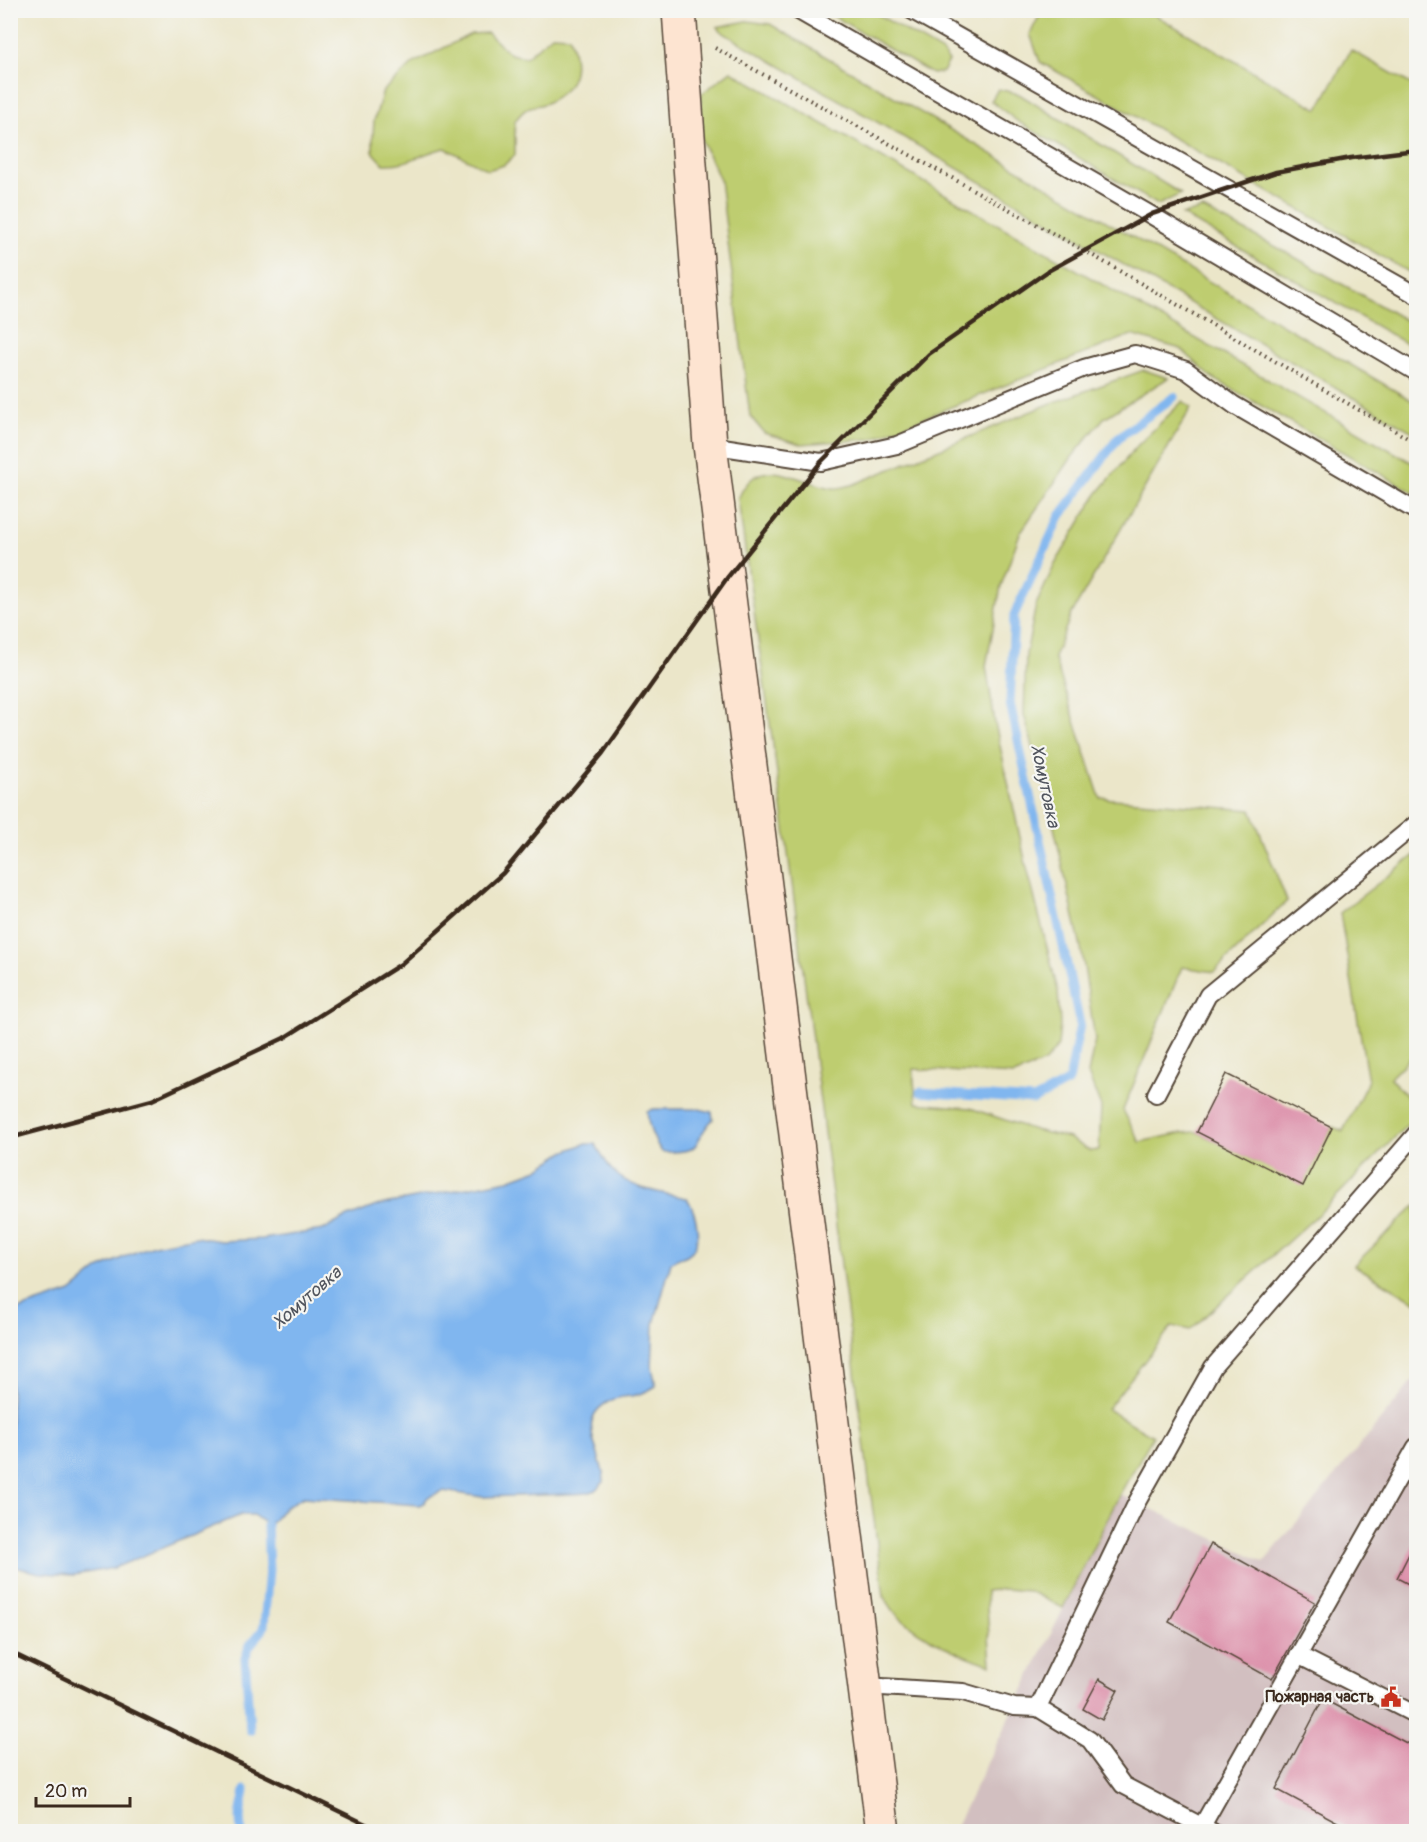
<svg xmlns="http://www.w3.org/2000/svg" width="1427" height="1842" font-family="Pangolin,sans-serif">
	<style>
		.industrial { fill: #d2bfc0 }
		.green { fill: #becd6f; stroke: #7c7c46; stroke-width: 1.5 }
		.water { fill: #80b6ef; stroke: #5e7086; stroke-width: 1.5 }
		.lines { fill: none; stroke-linecap: round; stroke-linejoin: round }
		.stream { stroke: #80b6ef; stroke-width: 9 }
		.building { fill: #dc8ea9 }
		.lane-casing { stroke: #554638; stroke-width: 20 }
		.secondary-casing { stroke: #554638; stroke-width: 36 }
		.path { stroke: #554638; stroke-width: 4; stroke-dasharray: 1.5 4.5; stroke-linecap: butt }
		.lane { stroke: #fff; stroke-width: 16 }
		.secondary { stroke: #fde4d1; stroke-width: 33 }
		.rail { stroke: #3b2a1e; stroke-width: 4.5 }
		.labels { text-anchor: middle; dominant-baseline: central; stroke-width: 4.5; stroke-linejoin: round; paint-order: stroke }
		.poi-label { font-size: 16px; font-weight: bold; fill: #3b2a1e; stroke: #f6f6f2; text-anchor: end }
		.water-label { font-size: 18px; font-style: italic; fill: #50545d; stroke: #f6f6f2 }
	</style>
	<rect width="100%" height="100%" fill="#f6f6f2"/>
	<filter id="ink" filterUnits="userSpaceOnUse"><feTurbulence type="fractalNoise" baseFrequency=".0167" numOctaves="2"/><feDisplacementMap in="SourceGraphic" scale="12" xChannelSelector="R" yChannelSelector="G"/><feConvolveMatrix kernelMatrix="1 2 1 2 8 2 1 2 1" color-interpolation-filters="sRGB"/></filter>
	<filter id="wash" filterUnits="userSpaceOnUse"><feTurbulence type="fractalNoise" baseFrequency=".008" numOctaves="4" result="noise"/><feDisplacementMap in="SourceGraphic" scale="24" xChannelSelector="R" yChannelSelector="G"/><feGaussianBlur stdDeviation="1.35" result="paint"/><feColorMatrix in="noise" values="0 0 0 0 0 0 0 0 0 0 0 0 0 0 0 0 0 1.4 0 .05"/><feComposite in="paint" operator="in"/></filter>
	<g filter="url(#wash)">
		<rect width="100%" height="100%" fill="#ebe6c9"/>
		<polygon class="industrial" points="1416,1377 1416,1831 953,1832 1120,1494 1264,1562"/>
		<g class="green">
			<polygon points="825,11 872,11 942,52 949,61 943,72 932,74"/>
			<polygon points="1042,11 1148,11 1318,109 1351,50 1416,87 1416,276 1040,62 1030,34"/>
			<polygon points="747,21 770,24 1416,403 1416,434 725,34 717,27"/>
			<path d="M488 33 510 54 526 57 552 35 569 36C580 67 577 87 546 103 541 106 534 105 528 108 523 111 518 117 515 121V155L504 165 488 170 445 148C421 153 410 165 384 164L373 152V136L374 121 383 91 414 63 471 34Z"/>
			<polygon points="731,71 1416,465 1416,494 1211,377 1181,349 1131,335 871,439 801,444 764,433 750,416 720,180 701,139 701,94"/>
			<polygon points="998,89 1019,94 1181,194 1158,205 1017,121 991,101"/>
			<polygon points="1203,209 1282,250 1416,326 1416,349 1182,215"/>
			<path d="M1144 370 1168 378 1104 418 1072 457 1020 533 1001 586 986 666 995 723 1025 860 1058 991 1060 1024 1058 1046 1045 1062 1014 1075 913 1069 916 1103 970 1108 1034 1130 1069 1138 1090 1151 1099 1150 1101 1107 1088 1074 1095 1040 1082 953 1047 796 1024 715 1026 654 1036 605 1055 564 1097 494 1137 446 1183 401 1191 408 1071 615 1054 657 1100 798 1251 810 1287 901 1214 972 1182 967 1123 1110 1140 1142 1182 1133 1197 1132 1303 1185 1332 1127 1343 1131 1368 1081 1340 913 1416 854V1052L1390 1078 1416 1106V1116L1321 1212 1190 1330 1172 1326 1107 1409 1153 1436 1120 1494 1063 1608 1029 1591 1005 1589 986 1591 991 1665C959 1654 924 1640 898 1616 893 1611 889 1603 884 1597L784 822 738 499C759 449 797 483 833 488 839 489 846 486 852 485L1049 404Z"/>
			<polygon points="1416,1205 1416,1302 1354,1265"/>
		</g>
		<g class="water">
			<path d="M654 1109H699L712 1112 713 1119C688 1146 708 1152 662 1152 653 1140 648 1126 647 1111Z"/>
			<path d="M584 1144H595C601 1152 606 1164 613 1171 632 1190 662 1193 687 1198 695 1211 706 1244 687 1255 681 1258 676 1258 671 1263L654 1324 652 1367 656 1386C648 1391 640 1395 631 1396 624 1397 618 1397 612 1400 571 1419 604 1452 604 1482L595 1490 588 1493 571 1494 482 1497 443 1491 428 1497 424 1503 419 1505 303 1497 284 1508 271 1523 267 1525 253 1515H241L114 1568 74 1575 40 1573 11 1566V1312L71 1292 99 1269 128 1255 154 1245 196 1237 221 1241 262 1239 323 1230 343 1219 379 1205 508 1180 538 1169 564 1152Z"/>
		</g>
		<g class="lines">
			<g class="stream">
				<polyline points="920,1092 1034,1100 1069,1081 1080,1024 1010,703 1014,615 1060,516 1119,437 1174,397"/>
				<polyline points="250,1730 245,1658 250,1645 262,1631 264,1625 269,1570 267,1525"/>
				<path d="M242 1832C237 1815 243 1807 245 1790"/>
			</g>
		</g>
		<g id="blocks">
			<g class="building">
				<polygon points="1226,1074 1332,1127 1303,1186 1197,1132"/>
				<polygon points="1416,1540 1416,1588 1397,1578"/>
				<polygon points="1211,1544 1315,1602 1272,1679 1169,1622"/>
				<polygon points="1099,1679 1118,1690 1102,1720 1083,1709"/>
				<polygon points="1323,1699 1416,1748 1416,1832 1356,1832 1276,1789"/>
			</g>
		</g>
	</g>
	<g filter="url(#ink)">
		<use href="#blocks" fill-opacity="0" stroke="#554638" stroke-width="1.5"/>
		<g class="lines">
			<g class="lane-casing">
				<g id="lane">
					<polyline points="797,10 1151,215 1416,372"/>
					<polyline points="911,10 1416,295"/>
					<polyline points="710,445 821,462 897,445 1084,368 1135,354 1186,370 1234,405 1416,511"/>
					<polyline points="1156,1094 1208,995 1416,824"/>
					<polyline points="1298,1655 1416,1715"/>
					<polyline points="865,1686 963,1692 1014,1707 1038,1708 1090,1740 1123,1785 1213,1832"/>
					<polyline points="1038,1708 1137,1502 1213,1367 1416,1134"/>
					<polyline points="1202,1826 1416,1447"/>
				</g>
			</g>
			<g class="secondary-casing">
				<polyline id="secondary" points="679,10 710,445 883,1832"/>
			</g>
			<polyline class="path" points="715,48 1085,251 1416,443"/>
			<use href="#lane" class="lane"/>
			<use href="#secondary" class="secondary"/>
			<g class="rail">
				<polyline points="10,1138 152,1100 284,1038 401,964 503,873 603,753 727,578 821,462 929,354 1048,271 1152,214 1276,172 1351,158 1416,150"/>
				<polyline points="10,1652 382,1832"/>
			</g>
		</g>
	</g>
	<defs>
		<g id="civic-bare" transform="scale(1.62)"><path d="M-.6-6.5H3V-4.5H.6V-3L4-1V1h2V6H-6V1h2V-1L-.6-3ZM-1.2 2.5V6h2.4V2.5Z" fill="#c8321e" stroke="#f6f6f2" stroke-width="2.5" paint-order="stroke"/></g>
	</defs>
	<g fill-rule="evenodd">
		<use href="#civic-bare" x="1391" y="1697"/>
	</g>
	<g class="labels">
		<g class="poi-label">
			<text x="1374" y="1697">Пожарная часть</text>
		</g>
		<g class="water-label">
			<text transform="translate(1045 786) rotate(78)">Хомутовка</text>
			<text transform="translate(307 1298) rotate(-41)">Хомутовка</text>
		</g>
	</g>
	<rect width="1427" height="1842" fill="none" stroke="#f6f6f2" stroke-width="36"/>
	<path d="M36 1797v9h94v-9" fill="none" stroke="#3b2a1e" stroke-width="3"/>
	<text x="45" y="1797" font-size="18" fill="#3b2a1e" stroke="#f6f6f2" stroke-width="4.5" paint-order="stroke">20 m</text>
</svg>
